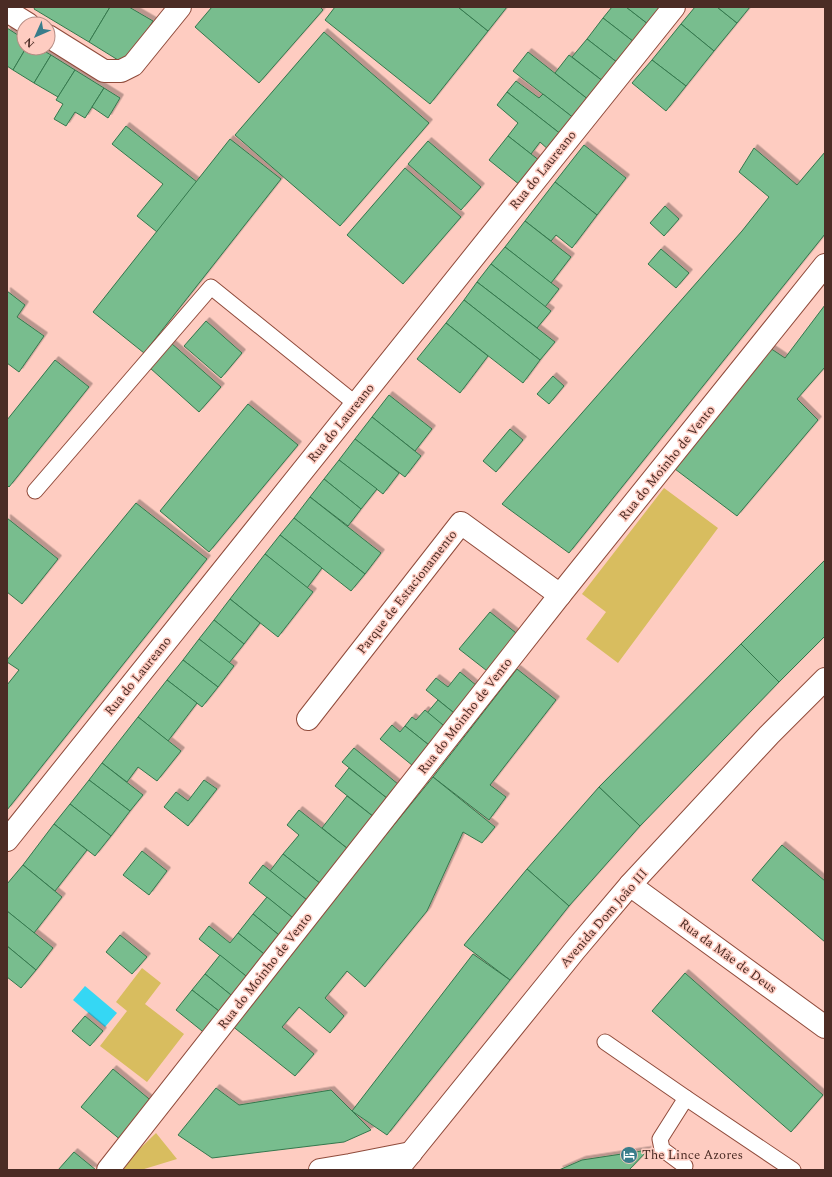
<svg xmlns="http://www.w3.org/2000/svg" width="832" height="1177" font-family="Spectral,serif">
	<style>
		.green { fill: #d8bd5f }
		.water { fill: #35d7f4 }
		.building { fill: #78bd8e; stroke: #34784d; filter: url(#shadow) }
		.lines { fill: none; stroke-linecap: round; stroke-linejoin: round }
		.service-casing { stroke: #904b3b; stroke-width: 17 }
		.minor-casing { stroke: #904b3b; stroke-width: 24 }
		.secondary-casing { stroke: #904b3b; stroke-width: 24 }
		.service { stroke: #fff; stroke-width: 15 }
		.minor { stroke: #fff; stroke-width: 22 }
		.secondary { stroke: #fff; stroke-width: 22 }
		.labels { text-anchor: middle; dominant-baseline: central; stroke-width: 3; stroke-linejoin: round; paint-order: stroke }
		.street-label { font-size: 13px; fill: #4b2c25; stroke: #feccc1 }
		.poi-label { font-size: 13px; fill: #4b2c25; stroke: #feccc1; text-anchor: start }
	</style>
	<defs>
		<filter id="shadow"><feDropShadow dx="3.5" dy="-3.5" stdDeviation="0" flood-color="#0004"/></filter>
	</defs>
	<rect width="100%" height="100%" fill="#feccc1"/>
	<g class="green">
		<polygon points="664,488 718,528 618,663 586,639 606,612 582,594"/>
		<polygon points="142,968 161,983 145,1004 184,1034 147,1082 100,1046 127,1011 116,1002"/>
		<polygon points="156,1133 177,1159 141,1170 125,1170 122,1166"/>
	</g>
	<polygon class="water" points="85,986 117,1013 105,1027 73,1000"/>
	<g class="building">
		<polygon points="35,7 110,7 89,42 34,9"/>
		<polygon points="110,7 129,7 153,21 132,55 118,60 89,42"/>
		<polygon points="212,7 320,7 323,10 259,83 195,27"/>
		<polygon points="335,7 458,7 488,31 430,104 325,20"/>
		<polygon points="458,7 507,7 488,31"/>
		<polygon points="612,7 626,7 648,24 634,42 603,18"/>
		<polygon points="626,7 662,7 648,24"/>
		<polygon points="695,7 717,7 737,23 714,51 681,24"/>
		<polygon points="717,7 750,7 737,23"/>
		<polygon points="603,18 634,42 618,63 587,39"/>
		<polygon points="681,24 714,51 686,86 652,60"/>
		<polygon points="7,28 24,39 24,48 26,48 13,70 7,66"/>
		<polygon points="324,32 429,123 340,226 235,135"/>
		<polygon points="587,39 618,63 604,82 572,57"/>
		<polygon points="26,48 39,48 51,55 34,83 13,70"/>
		<polygon points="528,52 589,100 575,119 513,71"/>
		<polygon points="51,55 75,70 58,97 34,83"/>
		<polygon points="569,55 604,82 589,100 555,73"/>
		<polygon points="652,60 686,86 666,111 632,83"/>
		<polygon points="75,70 104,88 85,118 75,112 66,126 54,119 63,104 56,100"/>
		<polygon points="516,81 539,98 543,94 575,119 562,135 507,92"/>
		<polygon points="104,88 120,98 108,118 92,107"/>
		<polygon points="507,92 562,135 550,151 540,142 531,154 508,136 518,123 497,105"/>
		<polygon points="126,126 197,182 157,232 137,216 163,184 112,144"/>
		<polygon points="508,136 540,161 520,185 489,160"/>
		<polygon points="230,139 281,179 144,353 93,312"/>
		<polygon points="428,141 481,187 461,210 408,164"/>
		<polygon points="584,145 626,178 597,215 555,182"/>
		<polygon points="754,148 797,185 825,152 825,234 569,553 502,504 742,231 769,197 739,172"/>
		<polygon points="405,168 461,217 403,284 347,235"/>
		<polygon points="555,182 597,215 572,248 556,235 551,241 525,221"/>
		<polygon points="665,206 679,219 664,236 650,223"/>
		<polygon points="525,221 571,257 551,283 505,247"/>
		<polygon points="505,247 559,289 545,307 491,264"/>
		<polygon points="661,249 689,273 676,288 648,264"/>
		<polygon points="491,264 551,311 537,328 477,282"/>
		<polygon points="477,282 555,342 540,360 464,300"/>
		<polygon points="7,291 25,305 17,317 44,336 19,372 7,363"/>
		<polygon points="464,300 540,360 523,383 446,323"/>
		<polygon points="825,305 825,367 797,399 818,420 737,516 675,469 770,348 785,358"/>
		<polygon points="206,321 242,353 221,378 184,346"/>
		<polygon points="446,323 488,356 460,393 417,359"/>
		<polygon points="171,343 221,387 199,412 150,368"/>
		<polygon points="55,360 89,387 9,487 7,485 7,420"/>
		<polygon points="553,376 564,386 549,404 537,394"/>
		<polygon points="389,395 432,429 415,451 372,417"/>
		<polygon points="248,404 298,445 209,552 160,511"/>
		<polygon points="372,417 421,456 405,477 355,439"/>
		<polygon points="510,429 523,440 496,472 483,461"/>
		<polygon points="355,439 399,473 383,494 339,460"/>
		<polygon points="339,460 377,489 361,509 324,479"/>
		<polygon points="324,479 361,509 348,526 310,497"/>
		<polygon points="310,497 381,553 365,574 294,518"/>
		<polygon points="136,503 207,559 7,810 7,685 19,670 7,662 7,660"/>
		<polygon points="7,518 58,559 22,604 7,592"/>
		<polygon points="294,518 365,574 351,591 280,535"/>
		<polygon points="280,535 322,568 307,588 265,554"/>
		<polygon points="265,554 313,592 278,637 230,599"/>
		<polygon points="825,560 825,636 779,682 741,644"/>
		<polygon points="230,599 260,623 244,644 214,620"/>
		<polygon points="490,612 521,637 491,674 459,649"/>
		<polygon points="214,620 244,644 229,663 199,639"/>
		<polygon points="199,639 234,666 218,687 183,660"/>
		<polygon points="741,644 779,682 640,826 599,787"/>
		<polygon points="183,660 218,687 202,707 167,680"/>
		<polygon points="517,669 556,700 490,785 506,797 489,820 433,777"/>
		<polygon points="460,672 482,690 459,717 426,690 436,678 448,687"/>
		<polygon points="167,680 197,703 168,741 138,717"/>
		<polygon points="438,700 459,717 449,730 427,713"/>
		<polygon points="425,710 449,730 434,749 405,726 412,717 416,720"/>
		<polygon points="138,717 181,751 157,781 138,767 127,782 102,763"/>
		<polygon points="392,725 400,732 405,726 434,749 418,770 380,739"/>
		<polygon points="354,748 404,789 393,803 342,762"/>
		<polygon points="102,763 143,795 130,811 89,780"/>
		<polygon points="349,768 393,803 379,821 335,786"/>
		<polygon points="433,777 495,827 482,843 463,832 427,911 365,987 347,971 325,998 344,1016 330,1033 299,1007 282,1027 314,1054 295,1076 231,1025"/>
		<polygon points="89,780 130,811 111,836 70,804"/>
		<polygon points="204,780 217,789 188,826 164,807 176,792 188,801"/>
		<polygon points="599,787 640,826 569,906 527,869"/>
		<polygon points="347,796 379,821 353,853 322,828"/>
		<polygon points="70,804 111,836 95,856 54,824"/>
		<polygon points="299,810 353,853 326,888 283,854 299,835 287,825"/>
		<polygon points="54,824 87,850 55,891 23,865"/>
		<polygon points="782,845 825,881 825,942 752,880"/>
		<polygon points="142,851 167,871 149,895 123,875"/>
		<polygon points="283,854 326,888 312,904 270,871"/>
		<polygon points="23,865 62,897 34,933 7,911 7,884"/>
		<polygon points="263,865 312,904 298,922 249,883"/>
		<polygon points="527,869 569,906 510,980 464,945"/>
		<polygon points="267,897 298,922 284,939 253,914"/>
		<polygon points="7,911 53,948 36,970 7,946"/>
		<polygon points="253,914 284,939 269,958 238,933"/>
		<polygon points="209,926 230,943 238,933 269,958 251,980 199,939"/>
		<polygon points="120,935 147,957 132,974 106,952"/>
		<polygon points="7,946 36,970 21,988 7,977"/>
		<polygon points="473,954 510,980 387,1135 352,1111"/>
		<polygon points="220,955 251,980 236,999 205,974"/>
		<polygon points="685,973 823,1095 791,1132 652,1011"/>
		<polygon points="205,974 236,999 224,1015 192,990"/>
		<polygon points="192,990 224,1015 207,1035 176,1010"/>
		<polygon points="85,1016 103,1031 90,1046 72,1031"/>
		<polygon points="113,1069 154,1103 122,1141 81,1107"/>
		<polygon points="216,1088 239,1105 331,1090 371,1130 344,1142 212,1158 178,1135"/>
		<polygon points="648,1150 629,1170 559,1170 582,1160"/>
		<polygon points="74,1152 96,1170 58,1170"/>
	</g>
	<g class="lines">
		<g class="service-casing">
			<g id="service">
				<polyline points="35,491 211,287 356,404"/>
				<polyline points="605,1042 686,1098 793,1170"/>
				<polyline points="685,1166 662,1149 660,1139 686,1098"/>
			</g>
		</g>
		<g class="minor-casing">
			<g id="minor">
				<polyline points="7,11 28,24"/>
				<polyline points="48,36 104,71 121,71 133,65 180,7"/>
				<polyline points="308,719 461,523 560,595"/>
				<polyline points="7,840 674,7"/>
				<polyline points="630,885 825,1027"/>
				<polyline points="108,1170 560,595 825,265"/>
				<polyline points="320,1170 350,1165 411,1153"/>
			</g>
		</g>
		<g class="secondary-casing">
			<polyline id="secondary" points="397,1170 575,950 630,885 769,735 825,679"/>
		</g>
		<use href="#service" class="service"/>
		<use href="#minor" class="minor"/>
		<use href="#secondary" class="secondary"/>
	</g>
	<defs>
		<g id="hotel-disc" transform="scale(0.9)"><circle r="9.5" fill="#397d8b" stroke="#feccc1"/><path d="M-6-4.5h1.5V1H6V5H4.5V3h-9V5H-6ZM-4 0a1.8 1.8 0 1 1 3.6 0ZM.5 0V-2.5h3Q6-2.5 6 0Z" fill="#fff"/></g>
	</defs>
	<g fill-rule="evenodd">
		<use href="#hotel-disc" x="629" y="1155"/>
	</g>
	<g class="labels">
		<g class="street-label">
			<text transform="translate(543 170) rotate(-51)">Rua do Laureano</text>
			<text transform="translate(341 423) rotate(-51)">Rua do Laureano</text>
			<text transform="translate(667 463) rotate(-51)">Rua do Moinho de Vento</text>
			<text transform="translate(407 592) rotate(-52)">Parque de Estacionamento</text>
			<text transform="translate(138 676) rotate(-51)">Rua do Laureano</text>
			<text transform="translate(465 716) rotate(-52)">Rua do Moinho de Vento</text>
			<text transform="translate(604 918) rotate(-49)">Avenida Dom João III</text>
			<text transform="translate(728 956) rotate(36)">Rua da Mãe de Deus</text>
			<text transform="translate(265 971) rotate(-52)">Rua do Moinho de Vento</text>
		</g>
		<g class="poi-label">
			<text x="642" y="1155">The Lince Azores</text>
		</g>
	</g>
	<rect width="832" height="1177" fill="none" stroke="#4b2c25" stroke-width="16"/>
	<g transform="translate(36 36) rotate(225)"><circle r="19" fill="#feccc1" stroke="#b68c83"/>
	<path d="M0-3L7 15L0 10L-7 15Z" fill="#397d8b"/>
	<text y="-6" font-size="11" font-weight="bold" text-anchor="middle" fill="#4b2c25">N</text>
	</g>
</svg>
